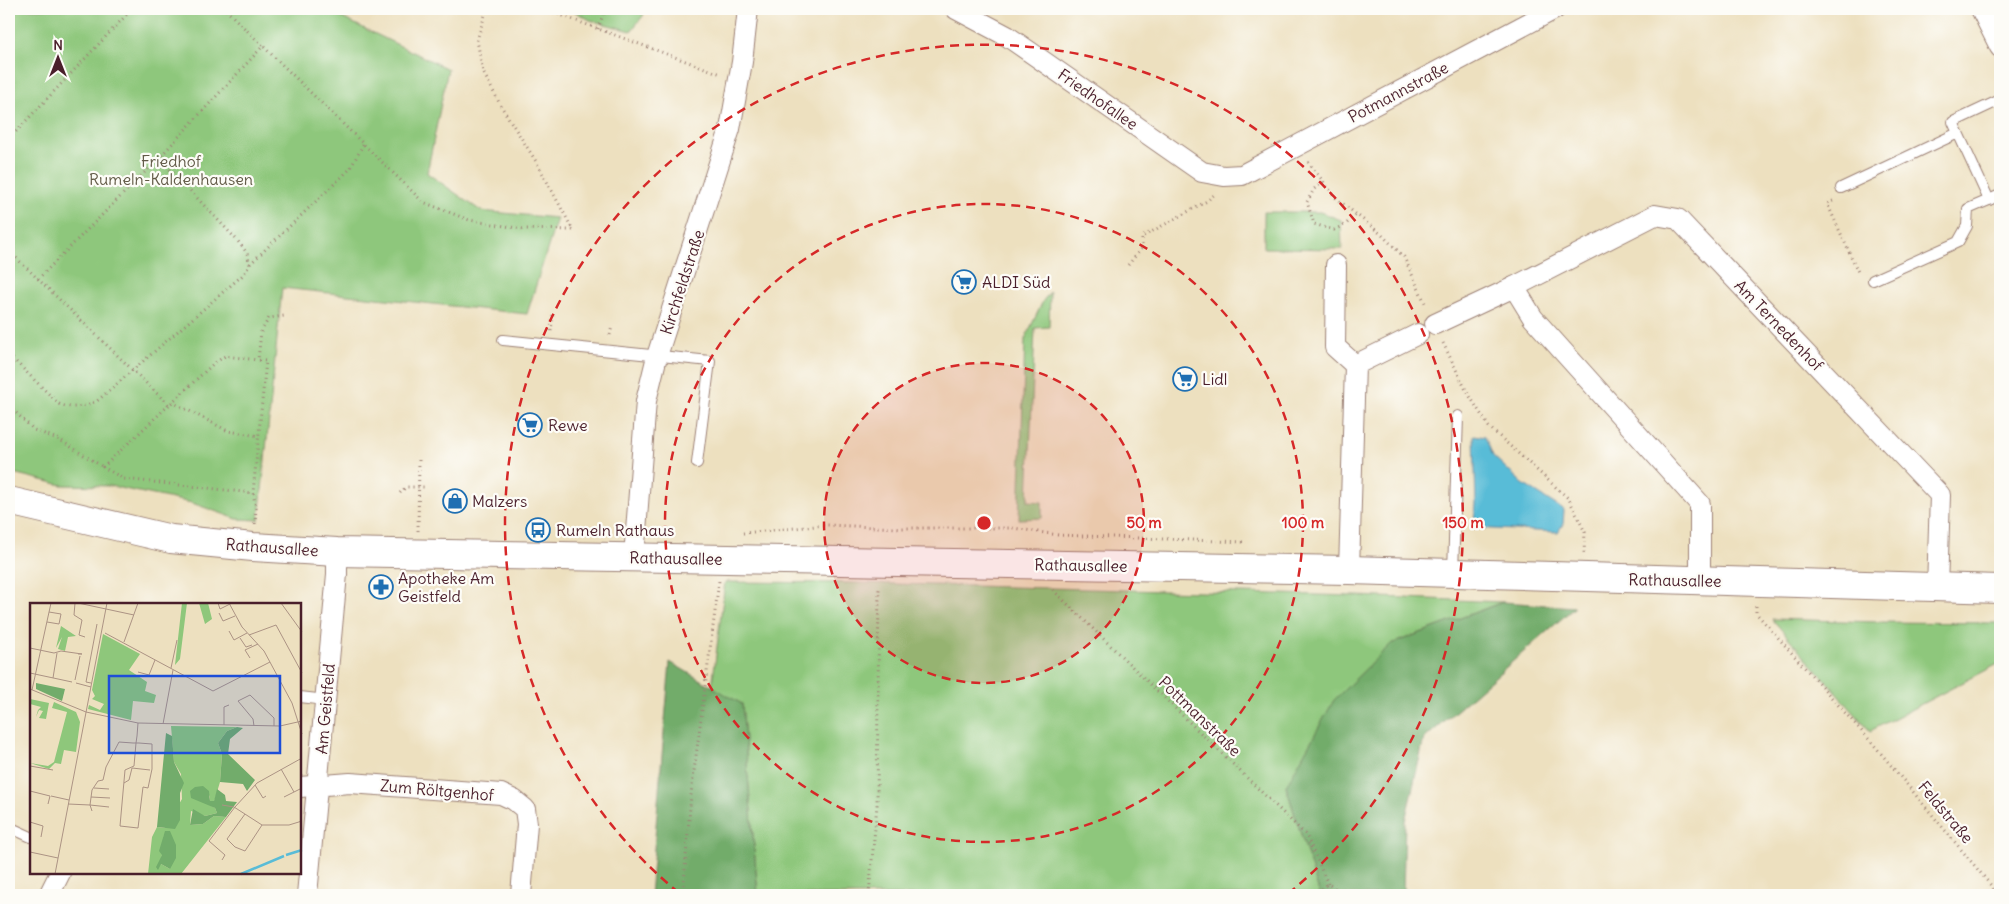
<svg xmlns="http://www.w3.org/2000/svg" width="2009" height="904" font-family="Delius,sans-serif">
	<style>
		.green { fill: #8ec77b; stroke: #6c7353 }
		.forest { fill: #72ac6b; stroke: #5e664b }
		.water { fill: #59bcd7; stroke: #526e81 }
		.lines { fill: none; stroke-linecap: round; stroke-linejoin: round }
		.service-casing { stroke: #9c8075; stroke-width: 12 }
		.minor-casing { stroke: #9c8075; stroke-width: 22 }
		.secondary-casing { stroke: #9c8075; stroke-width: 30 }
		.path { stroke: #9c8075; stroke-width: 3; stroke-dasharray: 1 4; stroke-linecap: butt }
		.service { stroke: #fff; stroke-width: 10 }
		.minor { stroke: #fff; stroke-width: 20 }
		.secondary { stroke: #fff; stroke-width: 28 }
		.ring { fill: none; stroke: #d62828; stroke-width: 2.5; stroke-dasharray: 9 6 }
		.labels { text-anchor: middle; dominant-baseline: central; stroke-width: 4.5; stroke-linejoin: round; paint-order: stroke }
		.street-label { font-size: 16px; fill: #4a1f2b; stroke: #fdfcf7 }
		.park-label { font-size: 16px; fill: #625a47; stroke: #fdfcf7 }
		.poi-label { font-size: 16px; fill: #4a1f2b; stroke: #fdfcf7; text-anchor: start }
		.inset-river { fill: none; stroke: #59bcd7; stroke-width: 2.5 }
		.inset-road { fill: none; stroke: #ac9384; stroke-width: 1 }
		.view { fill: #1d4ed8; fill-opacity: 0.15; stroke: #1d4ed8; stroke-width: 2.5 }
		.inset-edge { fill: none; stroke: #4a1f2b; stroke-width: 2.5 }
		.centre { fill: #d62828; stroke: #fdfcf7; stroke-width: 2.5 }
		.ring-label { font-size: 15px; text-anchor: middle; font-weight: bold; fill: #d62828; stroke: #fdfcf7; stroke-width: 4.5; stroke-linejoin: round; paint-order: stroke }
	</style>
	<rect width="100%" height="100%" fill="#fdfcf7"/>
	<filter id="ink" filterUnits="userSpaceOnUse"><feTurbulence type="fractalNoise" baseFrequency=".02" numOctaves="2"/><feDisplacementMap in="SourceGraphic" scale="10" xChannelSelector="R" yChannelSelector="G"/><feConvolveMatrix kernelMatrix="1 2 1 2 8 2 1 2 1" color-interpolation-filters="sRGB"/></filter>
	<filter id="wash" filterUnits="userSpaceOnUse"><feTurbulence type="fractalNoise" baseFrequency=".0096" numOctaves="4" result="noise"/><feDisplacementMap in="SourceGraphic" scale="20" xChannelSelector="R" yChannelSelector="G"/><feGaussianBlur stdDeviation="1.12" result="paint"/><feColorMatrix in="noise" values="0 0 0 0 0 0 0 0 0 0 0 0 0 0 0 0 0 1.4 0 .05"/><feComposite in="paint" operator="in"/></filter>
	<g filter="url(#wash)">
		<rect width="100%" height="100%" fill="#ede0bf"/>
		<g class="green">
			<polygon points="9,9 324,9 448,69 427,173 481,211 557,218 527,314 282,288 259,520 237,519 192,503 110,486 62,485 9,472"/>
			<polygon points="570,9 645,9 643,16 631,31 590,20"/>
			<polygon points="1264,212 1320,212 1341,220 1342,249 1264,248"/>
			<polygon points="1050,292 1049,327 1035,328 1028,501 1042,502 1042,518 1019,519 1025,339 1043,301"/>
			<polygon points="725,582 857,583 1356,596 1503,602 1391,644 1286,786 1320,895 758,895 742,704 712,687"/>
			<polygon points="1772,619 1879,622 2000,623 2000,663 1870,731"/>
		</g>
		<g class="forest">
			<polygon points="1503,602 1575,607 1424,739 1405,821 1403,895 1320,895 1286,786 1334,700 1391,644"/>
			<polygon points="670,662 742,704 758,895 650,895"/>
		</g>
		<polygon class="water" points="1474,435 1485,437 1493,456 1523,484 1564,510 1563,524 1558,532 1473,528 1476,504"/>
	</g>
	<g filter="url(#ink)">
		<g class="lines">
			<g class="service-casing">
				<g id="service">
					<polyline points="2000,100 1953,122 1989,200 2000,195"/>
					<polyline points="1841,188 1958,133"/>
					<polyline points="1873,280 1958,242 1967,226 1968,209 1989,200"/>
					<polyline points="503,340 710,361 697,463"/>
					<polyline points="1453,572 1458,416"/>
					<polyline points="300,697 326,700"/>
					<polyline points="9,827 31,837"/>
				</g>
			</g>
			<g class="minor-casing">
				<g id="minor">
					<polyline points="956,9 1007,36 1202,172 1224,176 1242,175 1555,9"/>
					<polyline points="1981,9 2000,47"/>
					<polyline points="1336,265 1335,347 1355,365"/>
					<polyline points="1435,324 1514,287"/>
					<polyline points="634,557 646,401 657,356 730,129 742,62 748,9"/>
					<polyline points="1349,570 1355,365 1418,334"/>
					<polyline points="1700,580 1700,504 1533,318 1514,287 1655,215 1678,219 1940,495 1937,589"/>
					<polyline points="300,787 350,783 501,794 514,800 525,809 527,824 521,895"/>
					<polyline points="49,895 60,873"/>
					<polyline points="307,895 337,574 337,552"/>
				</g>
			</g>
			<g class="secondary-casing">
				<polyline id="secondary" points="9,501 171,539 253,547 337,552 1349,570 2000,589"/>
			</g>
			<g class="path">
				<polyline points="544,9 721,74"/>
				<polyline points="598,29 605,9"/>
				<polyline points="264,47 423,202 469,220 523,229 573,230 537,163 501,106 483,72 477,40 487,9"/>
				<polyline points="9,139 132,9"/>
				<polyline points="1308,162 1337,199 1381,234 1404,257 1426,305"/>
				<polyline points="1323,182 1314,189 1307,202 1314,224 1334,230 1346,224 1356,215"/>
				<polyline points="1833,201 1827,203 1859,274"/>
				<polyline points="9,251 169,405 213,364 225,356 258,360"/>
				<polyline points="250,264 350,169 364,143"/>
				<polyline points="1128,265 1142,248 1142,237 1207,201 1215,194"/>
				<polyline points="38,279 159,158"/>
				<polyline points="551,331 553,314"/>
				<polyline points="610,335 612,326"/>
				<polyline points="1443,343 1466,390 1489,427 1569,499 1585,532 1584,553"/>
				<path d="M9 355 59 404C73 410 84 406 97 401L244 274 250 265 247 253 237 240 159 158 263 46 225 9"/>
				<polyline points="9,367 15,361"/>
				<polyline points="172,402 228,431 259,436"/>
				<polyline points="169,405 103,467 124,479 253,493"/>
				<polyline points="9,406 34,430 60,440 103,467"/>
				<polyline points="400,493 406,487 427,487"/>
				<polyline points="255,524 256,508 253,493 266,361 258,360 261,332 269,318 284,316"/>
				<polyline points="418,531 419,459"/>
				<polyline points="743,533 826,525 901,528 1013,528 1058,535 1245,542"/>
				<polyline points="1053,590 1306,835 1328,884"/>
				<polyline points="1756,606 1756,613 1874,745 1999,895"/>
				<polyline points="683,895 691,794 719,581"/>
				<polyline points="869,895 877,805 879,586"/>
				<polyline points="1314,895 1328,884 1346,895"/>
			</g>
			<use href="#service" class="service"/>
			<use href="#minor" class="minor"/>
			<use href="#secondary" class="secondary"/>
		</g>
	</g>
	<circle cx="984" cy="523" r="160" fill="#d62828" fill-opacity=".12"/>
	<g class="ring">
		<circle cx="984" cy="523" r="160"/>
		<circle cx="984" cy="523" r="319"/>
		<path d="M679 893A479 479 0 1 1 1289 893"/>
	</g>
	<defs>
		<g id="supermarket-ring" transform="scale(1.25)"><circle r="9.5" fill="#fdfcf7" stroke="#1f6fb2" stroke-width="1.5"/><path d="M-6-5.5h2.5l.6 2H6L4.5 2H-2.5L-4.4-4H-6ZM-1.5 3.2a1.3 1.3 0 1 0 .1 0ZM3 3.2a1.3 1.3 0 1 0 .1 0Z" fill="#1f6fb2"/></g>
		<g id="shop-ring" transform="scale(1.25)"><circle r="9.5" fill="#fdfcf7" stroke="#1f6fb2" stroke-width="1.5"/><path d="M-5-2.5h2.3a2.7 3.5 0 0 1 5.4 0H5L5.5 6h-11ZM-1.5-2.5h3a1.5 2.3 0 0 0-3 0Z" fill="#1f6fb2"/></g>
		<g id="bus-ring" transform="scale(1.25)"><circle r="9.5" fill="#fdfcf7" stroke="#1f6fb2" stroke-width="1.5"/><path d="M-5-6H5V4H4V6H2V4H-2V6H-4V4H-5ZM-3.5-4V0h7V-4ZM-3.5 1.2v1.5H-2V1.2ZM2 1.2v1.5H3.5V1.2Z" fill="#1f6fb2"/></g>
		<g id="pharmacy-ring" transform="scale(1.25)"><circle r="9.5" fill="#fdfcf7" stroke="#1f6fb2" stroke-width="1.5"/><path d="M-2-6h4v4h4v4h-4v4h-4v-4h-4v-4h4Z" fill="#1f6fb2"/></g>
	</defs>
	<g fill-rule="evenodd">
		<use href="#supermarket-ring" x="964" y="282"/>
		<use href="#supermarket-ring" x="1185" y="379"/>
		<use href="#supermarket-ring" x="530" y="425"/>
		<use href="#shop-ring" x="455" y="501"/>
		<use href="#bus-ring" x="538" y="530"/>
		<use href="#pharmacy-ring" x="381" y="587"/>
	</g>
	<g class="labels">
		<g class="street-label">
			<text transform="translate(1398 92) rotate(-28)">Potmannstraße</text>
			<text transform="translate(1098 99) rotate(35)">Friedhofallee</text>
			<text transform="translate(682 282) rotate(-72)">Kirchfeldstraße</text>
			<text transform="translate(1779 325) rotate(46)">Am Ternedenhof</text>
			<text transform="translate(272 547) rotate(4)">Rathausallee</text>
			<text transform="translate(676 558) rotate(1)">Rathausallee</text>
			<text transform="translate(1081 565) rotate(1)">Rathausallee</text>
			<text transform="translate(1675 580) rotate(1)">Rathausallee</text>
			<text transform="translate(325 709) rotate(-85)">Am Geistfeld</text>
			<text transform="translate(1200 716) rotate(44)">Pottmanstraße</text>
			<text transform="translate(437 790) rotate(5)">Zum Röltgenhof</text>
			<text transform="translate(1946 812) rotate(50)">Feldstraße</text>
		</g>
		<g class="park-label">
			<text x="171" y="161">Friedhof<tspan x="171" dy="18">Rumeln-Kaldenhausen</tspan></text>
		</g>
		<g class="poi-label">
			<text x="982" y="282">ALDI Süd</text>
			<text x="1202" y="379">Lidl</text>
			<text x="548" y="425">Rewe</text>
			<text x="472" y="501">Malzers</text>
			<text x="556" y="530">Rumeln Rathaus</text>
			<text x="398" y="578">Apotheke Am<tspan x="398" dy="18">Geistfeld</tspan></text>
		</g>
	</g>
	<g transform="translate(30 603)">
		<rect width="271" height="271" fill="#ede0bf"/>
		<path d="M152 0H157L150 56 145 62ZM169 0H178L182 16 175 21ZM31 23 46 33 38 34 35 48 28 46 32 34 26 45ZM73 31 110 51 99 67 117 79 115 88 126 92 124 100 103 98 101 117 58 106 59 102 70 107 74 101 62 96 65 93 62 87ZM0 96 19 100 16 116 9 115 13 108 9 107 6 114 8 107 11 104 0 101ZM24 99 46 109 50 119 46 149 34 147 31 161 25 160 19 166 0 160 18 163 24 159 37 109 22 105ZM141 123 207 124 197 128 188 140 192 151 190 179 184 199 180 198V192L176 200 185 205 187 210 175 213 161 208 160 222 173 221 184 213 196 214 151 271H118L122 234 127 224 135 225 152 196 151 171 144 159ZM134 232 140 266 131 261Z" fill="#8ec77b" fill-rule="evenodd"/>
		<path d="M6 80 35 86 32 98 6 86ZM207 124 213 125 200 136 198 151 225 177 217 188 213 181 190 179 192 151 188 140 197 128ZM136 130 142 133 144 159 154 180 150 190V217L145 226 127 224ZM173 183 179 188 180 198H184L187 186 195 192 196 198 207 199 196 214 184 213 173 221 160 222 163 206 175 213 187 210 185 205 161 195 160 188 165 184ZM135 228H140L146 242V255L140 266 131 261 128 267 126 264 132 252 129 248Z" fill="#72ac6b"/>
		<path class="inset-river" d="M256 252 272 247M211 271 254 253"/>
		<path class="inset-road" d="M45 0 44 12 52 17 49 32 55 34M48 0 104 12M188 0 190 6 202 0M199 0 212 24 234 48 262 100 272 131M251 0 272 29M189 10 193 18 205 13M17 19 29 21 31 11 19 9M199 28 204 37 217 30M75 30 183 88 240 59M219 32 246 22 272 70M210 35 216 44 222 42M94 39 108 0M0 45 24 50 31 48 52 51H48M220 55 215 47 228 41M141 65 147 37M108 69 119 72 125 57M0 70 42 79M23 75 27 50M45 77 50 53M46 80 61 84M61 80 56 79 67 21M0 86 56 109M2 87 21 0M56 109 108 120 250 123 272 118M133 121 143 67M194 122V104L199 102M224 123 223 116 208 98 220 92 244 115V123M0 163 23 167M251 166 264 189M94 180 99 177 102 165 120 167M225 182 233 195 236 193M64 185 79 186M0 188 20 193 18 201M21 193 39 197M61 194 80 195M254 194 272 185M0 195V216M38 201 60 202 62 187 68 178 73 177 76 164 89 139 103 140H109L122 141V166L118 185 113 184 108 225 90 223 95 167 104 163 106 140 107 133 108 120M192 202 204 204 232 222H259L272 218M62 208 60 202 79 204M215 211 197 236 205 244 215 248 232 222M0 219 13 223 11 234M0 249 28 255M192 257 195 252 179 238 205 204 227 180 272 155M25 271 77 0"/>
		<path class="view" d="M79 73H250V150H79Z"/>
		<rect width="271" height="271" class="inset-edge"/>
	</g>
	<circle cx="984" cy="523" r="8" class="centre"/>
	<g class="ring-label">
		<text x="1144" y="528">50 m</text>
		<text x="1303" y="528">100 m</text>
		<text x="1463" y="528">150 m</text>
	</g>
	<rect width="2009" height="904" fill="none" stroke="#fdfcf7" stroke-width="30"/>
	<g transform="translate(58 58)" stroke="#fdfcf7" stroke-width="4" paint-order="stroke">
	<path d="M0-4L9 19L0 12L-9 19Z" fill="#4a1f2b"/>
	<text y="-8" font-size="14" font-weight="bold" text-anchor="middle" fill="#4a1f2b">N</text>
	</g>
</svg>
